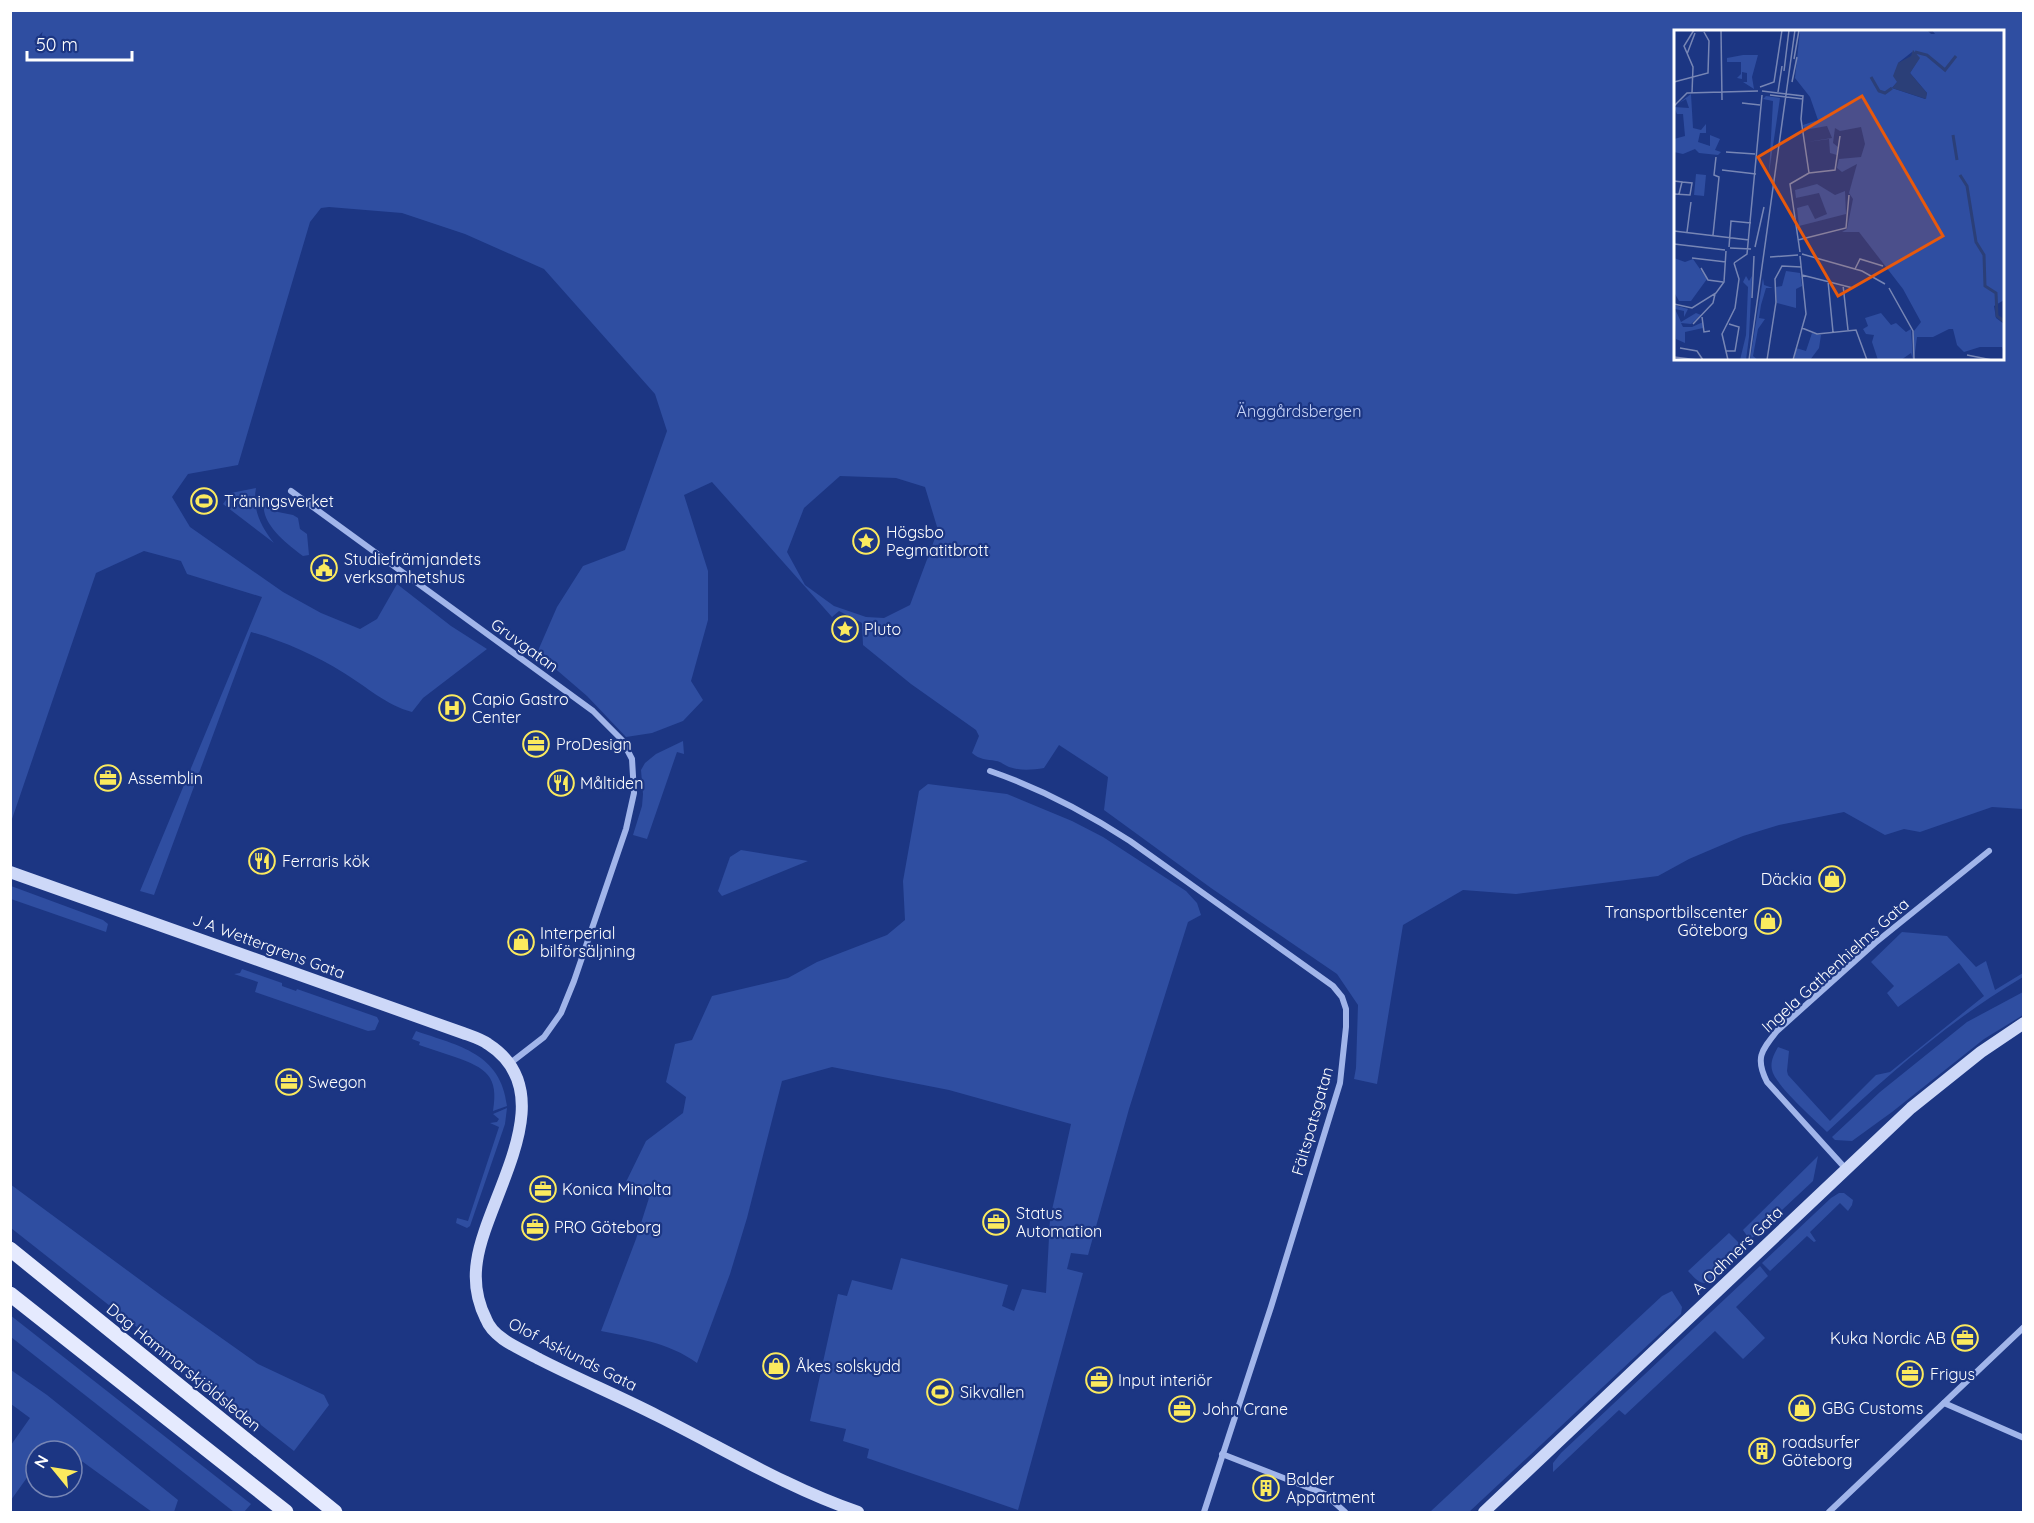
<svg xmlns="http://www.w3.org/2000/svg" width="2034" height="1523" font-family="Quicksand,sans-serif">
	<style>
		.green { fill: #2f4ea1; fill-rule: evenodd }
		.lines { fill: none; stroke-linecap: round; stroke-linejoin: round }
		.street { stroke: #a1b5ea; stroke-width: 6 }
		.secondary { stroke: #cdd8f8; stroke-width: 12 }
		.primary { stroke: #e5eafe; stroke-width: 15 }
		.labels { text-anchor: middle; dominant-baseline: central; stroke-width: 4.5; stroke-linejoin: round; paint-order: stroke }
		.park-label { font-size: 16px; fill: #c6d3f8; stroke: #1c3683 }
		.poi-label { font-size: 16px; fill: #fff; stroke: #1c3683; text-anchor: start }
		.street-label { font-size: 16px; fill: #fff; stroke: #1c3683 }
		.inset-river { fill: none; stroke: #2b3f78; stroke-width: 3 }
		.inset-road { fill: none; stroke: #7786b5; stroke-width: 1.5 }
		.view { fill: #e8590c; fill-opacity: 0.15; stroke: #e8590c; stroke-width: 3 }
		.inset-edge { fill: none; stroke: #fff; stroke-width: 3 }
	</style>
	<rect width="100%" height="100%" fill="#1c3683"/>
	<g class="green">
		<path d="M11 10 2023 11V809L1992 807 1920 832 1904 829 1885 835 1844 812 1779 825 1743 836 1689 859 1658 876 1516 894 1463 890 1403 925 1377 1084 1354 1079 1356 1068 1358 1005 1337 974 1211 888 1104 810 1108 777 1059 745 1044 768C1032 770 1021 771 1009 767 1004 765 1000 761 996 761 986 759 980 760 972 753L979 736 976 730 911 684 863 645 862 623 839 611 832 617 712 482 684 495 708 571V620L691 681 703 700 683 721 652 733 626 737 587 696 537 653 557 607 583 566 625 550 667 431 655 394 544 269 465 234 402 213 329 207 321 208 310 222 238 465 188 474 172 497 190 527 283 592 321 613 360 629 377 619 397 584 451 626 487 649 423 698 412 712C386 705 367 687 344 673 315 655 283 641 251 632L154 895 140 891 262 597 187 574 181 561 144 551 96 573 11 822ZM1676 32H2002V358H1676ZM840 476 896 478 925 487 938 530 910 605 884 618 866 617 834 606 805 585 787 552 804 508Z"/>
		<path d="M256 488C252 509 261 527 274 543L223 504 231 493Z"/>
		<path d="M267 502 278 512 293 515 298 518 300 529 307 534 309 555 303 556C288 545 261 524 264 504Z"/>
		<polygon points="683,741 684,754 677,752 647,839 633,835 642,806 643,794 641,770 645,763 656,754"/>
		<path d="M928 784 1007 794 1072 821 1103 837 1186 891 1197 903 1201 915 1188 922 1129 1109 1088 1255 1071 1253 1067 1269 1083 1273 1018 1510 867 1458 869 1449 843 1441 846 1429 810 1421 838 1294 847 1296 852 1280 892 1290 901 1258 1008 1285 1002 1306 1014 1311 1022 1289 1046 1293 1050 1219 1071 1124 949 1090 832 1067 782 1081 747 1218 730 1274 697 1363C668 1342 635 1338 601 1331L636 1239 649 1198 626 1182 646 1141 683 1113 686 1097 666 1082 675 1044 692 1040 712 996 788 978 817 962 887 935 905 920 903 881 919 791Z"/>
		<polygon points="741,850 808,861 722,896 718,891 730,857"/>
		<polygon points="11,886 103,920 108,924 106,932 11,899"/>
		<path d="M1902 932 1947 936 1976 967 1986 961 1995 990 2023 973V977C1951 1019 1888 1075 1827 1132 1815 1120 1775 1085 1772 1070 1770 1062 1774 1054 1778 1047L1789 1051 1787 1071 1788 1075 1830 1121 1876 1075 1890 1072 1984 996 1959 963 1898 1007 1887 993 1894 986 1871 962Z"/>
		<polygon points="242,969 282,983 282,986 296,991 297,989 377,1017 379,1021 375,1030 368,1031 255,992 258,982 234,974 240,973"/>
		<polygon points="2023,992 2023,1015 1984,1039 1892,1112 1852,1141 1835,1140 1832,1137 1880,1092 1967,1022"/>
		<path d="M416 1031C459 1046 501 1053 507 1106L493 1111C499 1076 486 1068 455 1057 443 1053 431 1049 419 1045L420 1042 412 1039Z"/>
		<polygon points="507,1108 505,1124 470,1226 467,1228 456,1223 457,1218 468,1221 499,1127 490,1123 497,1122 499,1119 493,1114"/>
		<polygon points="1818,1156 1813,1181 1750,1240 1743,1230"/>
		<polygon points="10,1184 162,1296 258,1364 324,1395 329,1405 294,1451 11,1228"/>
		<polygon points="1844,1193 1853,1200 1852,1205 1848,1211 1840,1203 1810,1232 1816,1241 1814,1242 1807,1236 1770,1271 1762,1263 1831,1198 1839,1193"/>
		<path d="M1729 1233 1745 1249C1736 1258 1717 1284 1704 1283 1697 1282 1693 1276 1688 1271Z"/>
		<polygon points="1760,1266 1768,1276 1736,1307 1765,1338 1743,1359 1715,1331 1625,1415 1619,1410 1553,1472 1553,1463 1561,1453"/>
		<polygon points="1672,1291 1682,1307 1681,1314 1469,1512 1430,1512 1662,1296"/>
		<polygon points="10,1315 251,1504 244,1512 234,1512 11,1337"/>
		<polygon points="11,1370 47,1395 178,1500 174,1512 152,1512 72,1454 72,1451 68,1451 54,1441 47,1451 36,1451 36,1465 11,1500 11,1445 30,1418 11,1404"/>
	</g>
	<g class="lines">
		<g class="street">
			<polyline points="291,491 593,711 622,740 632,759 634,793 626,829 574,981 561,1013 544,1037 509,1064"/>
			<path d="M990 771C1039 788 1087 813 1130 841L1333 986 1342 997 1346 1009V1027L1340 1083 1271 1307 1204 1512"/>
			<path d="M1846 1169 1767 1082C1755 1058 1761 1051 1777 1031L1875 943 1989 851"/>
			<polyline points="1944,1403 2024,1438"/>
			<polyline points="1222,1454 1325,1494 1345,1512"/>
			<polyline points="1829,1512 2024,1327"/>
		</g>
		<g class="secondary">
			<path d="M10 872 463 1033C471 1036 481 1039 488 1044 566 1094 486 1197 477 1261 474 1280 477 1301 486 1319 489 1327 496 1334 503 1339 514 1347 527 1352 539 1359 578 1379 619 1396 658 1416 724 1449 788 1488 858 1512"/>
			<polyline points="1484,1512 1911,1108 1981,1052 2024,1023"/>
		</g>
		<g class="primary">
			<polyline points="10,1249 335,1512"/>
			<polyline points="10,1294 286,1512"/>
		</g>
	</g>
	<defs>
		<g id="stadium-ring" transform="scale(1.35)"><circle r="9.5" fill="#1c3683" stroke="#fbea5e" stroke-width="1.5"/><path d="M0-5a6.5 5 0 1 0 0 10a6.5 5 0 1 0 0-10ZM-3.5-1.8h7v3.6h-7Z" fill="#fbea5e"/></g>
		<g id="sight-ring" transform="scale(1.35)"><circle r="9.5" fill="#1c3683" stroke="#fbea5e" stroke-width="1.5"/><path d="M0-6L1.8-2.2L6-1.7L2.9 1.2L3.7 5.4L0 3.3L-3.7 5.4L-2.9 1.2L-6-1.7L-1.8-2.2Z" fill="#fbea5e"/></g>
		<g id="civic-ring" transform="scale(1.35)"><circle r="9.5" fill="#1c3683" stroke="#fbea5e" stroke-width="1.5"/><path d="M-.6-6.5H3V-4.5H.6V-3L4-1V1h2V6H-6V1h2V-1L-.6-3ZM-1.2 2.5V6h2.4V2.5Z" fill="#fbea5e"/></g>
		<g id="hospital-ring" transform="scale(1.35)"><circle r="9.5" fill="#1c3683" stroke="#fbea5e" stroke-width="1.5"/><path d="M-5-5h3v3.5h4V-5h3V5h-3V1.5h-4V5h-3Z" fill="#fbea5e"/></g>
		<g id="office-ring" transform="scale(1.35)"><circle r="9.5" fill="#1c3683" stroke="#fbea5e" stroke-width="1.5"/><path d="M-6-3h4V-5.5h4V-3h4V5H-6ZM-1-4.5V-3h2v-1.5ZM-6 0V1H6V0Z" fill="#fbea5e"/></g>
		<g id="restaurant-ring" transform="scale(1.35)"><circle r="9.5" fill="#1c3683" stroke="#fbea5e" stroke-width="1.5"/><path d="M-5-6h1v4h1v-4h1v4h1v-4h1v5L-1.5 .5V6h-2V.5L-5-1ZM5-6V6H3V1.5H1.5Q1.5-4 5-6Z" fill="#fbea5e"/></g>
		<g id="shop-ring" transform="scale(1.35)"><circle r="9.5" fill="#1c3683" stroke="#fbea5e" stroke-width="1.5"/><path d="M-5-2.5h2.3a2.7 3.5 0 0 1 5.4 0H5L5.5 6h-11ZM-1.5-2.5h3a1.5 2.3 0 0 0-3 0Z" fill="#fbea5e"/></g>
		<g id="building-ring" transform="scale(1.35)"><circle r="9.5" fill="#1c3683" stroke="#fbea5e" stroke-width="1.5"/><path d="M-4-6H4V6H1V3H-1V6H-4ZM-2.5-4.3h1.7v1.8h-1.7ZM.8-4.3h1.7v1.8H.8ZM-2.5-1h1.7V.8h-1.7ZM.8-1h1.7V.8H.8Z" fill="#fbea5e"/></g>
	</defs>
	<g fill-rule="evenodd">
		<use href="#stadium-ring" x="204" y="501"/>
		<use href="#sight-ring" x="866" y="541"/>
		<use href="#civic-ring" x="324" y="568"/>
		<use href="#sight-ring" x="845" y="629"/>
		<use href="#hospital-ring" x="452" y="708"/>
		<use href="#office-ring" x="536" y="744"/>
		<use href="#office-ring" x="108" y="778"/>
		<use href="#restaurant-ring" x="561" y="783"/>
		<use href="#restaurant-ring" x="262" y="861"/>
		<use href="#shop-ring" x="1832" y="879"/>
		<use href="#shop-ring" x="1768" y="921"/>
		<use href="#shop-ring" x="521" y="942"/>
		<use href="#office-ring" x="289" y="1082"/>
		<use href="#office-ring" x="543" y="1189"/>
		<use href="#office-ring" x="996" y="1222"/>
		<use href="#office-ring" x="535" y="1227"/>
		<use href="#office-ring" x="1965" y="1338"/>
		<use href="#shop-ring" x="776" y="1366"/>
		<use href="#office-ring" x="1910" y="1374"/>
		<use href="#office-ring" x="1099" y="1380"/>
		<use href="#stadium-ring" x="940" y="1392"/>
		<use href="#shop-ring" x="1802" y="1408"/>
		<use href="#office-ring" x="1182" y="1409"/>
		<use href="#building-ring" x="1762" y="1451"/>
		<use href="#building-ring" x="1266" y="1488"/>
	</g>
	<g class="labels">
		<g class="park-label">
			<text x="1299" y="411">Änggårdsbergen</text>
		</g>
		<g class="poi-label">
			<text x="224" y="501">Träningsverket</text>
			<text x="886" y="532">Högsbo<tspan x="886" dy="18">Pegmatitbrott</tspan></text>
			<text x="344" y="559">Studiefrämjandets<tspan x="344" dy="18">verksamhetshus</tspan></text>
			<text x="864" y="629">Pluto</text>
			<text x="472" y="699">Capio Gastro<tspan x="472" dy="18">Center</tspan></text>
			<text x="556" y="744">ProDesign</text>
			<text x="128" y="778">Assemblin</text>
			<text x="580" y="783">Måltiden</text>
			<text x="282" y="861">Ferraris kök</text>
			<text x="1812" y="879" text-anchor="end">Däckia</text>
			<text x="1748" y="912" text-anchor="end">Transportbilscenter<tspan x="1748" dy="18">Göteborg</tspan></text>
			<text x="540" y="933">Interperial<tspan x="540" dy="18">bilförsäljning</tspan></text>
			<text x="308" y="1082">Swegon</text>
			<text x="562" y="1189">Konica Minolta</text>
			<text x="1016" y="1213">Status<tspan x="1016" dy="18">Automation</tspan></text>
			<text x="554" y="1227">PRO Göteborg</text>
			<text x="1946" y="1338" text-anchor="end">Kuka Nordic AB</text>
			<text x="796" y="1366">Åkes solskydd</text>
			<text x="1930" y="1374">Frigus</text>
			<text x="1118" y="1380">Input interiör</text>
			<text x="960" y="1392">Sikvallen</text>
			<text x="1822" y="1408">GBG Customs</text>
			<text x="1202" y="1409">John Crane</text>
			<text x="1782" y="1442">roadsurfer<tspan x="1782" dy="18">Göteborg</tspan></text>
			<text x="1286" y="1479">Balder<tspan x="1286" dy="18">Appartment</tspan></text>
		</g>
		<g class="street-label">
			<text transform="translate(525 645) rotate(36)">Gruvgatan</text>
			<text transform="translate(269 946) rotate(20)">J A Wettergrens Gata</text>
			<text transform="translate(1835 965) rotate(-42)">Ingela Gathenhielms Gata</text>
			<text transform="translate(1312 1121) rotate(-74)">Fältspatsgatan</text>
			<text transform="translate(1737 1250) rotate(-44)">A Odhners Gata</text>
			<text transform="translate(573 1354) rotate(27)">Olof Asklunds Gata</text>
			<text transform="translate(184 1367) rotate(39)">Dag Hammarskjöldsleden</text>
		</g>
	</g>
	<g transform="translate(1674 30)">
		<rect width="330" height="330" fill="#1c3683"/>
		<path d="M126 0H253L257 4H261L258 0H330V270L320 276 322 288 330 294V321L328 317H306L290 322 283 315 279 299H275L259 307H243L240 330V301L247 292 229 259 185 202H168L173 199 179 169 175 163 183 134 168 142 163 138 165 129 187 127 191 114 187 97 166 101 161 98 159 113 164 117 163 125 156 123 155 109 133 112 158 108 153 96 130 100 129 95 144 90 136 67 121 48ZM238 22 245 28 236 43 253 63 251 69 218 58 224 51V33ZM69 25H84L78 47 80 59 69 52H73V43L68 42V49L63 48 67 44V32H53V28ZM17 64 19 98 27 100 32 94V103H26L24 112 36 116V105L46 109 41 120 47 122 44 125 25 123 21 119 9 124 0 122V109L11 106 9 84H3L0 77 15 78 12 69 5 73ZM92 66 106 68 95 143 99 71 89 69ZM22 144 32 145 30 166 20 165ZM143 154 161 165 171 161 172 184 125 196 123 178 134 175 141 189 153 184 145 163 122 168 121 160ZM0 228 11 232 19 229 33 249 17 271H5L0 262ZM112 241 126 243 128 256 122 259V278L103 273 102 257 108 256ZM72 246 75 251 78 246 75 307 72 330H66L72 305 74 257 69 252ZM89 248 90 255 99 258H92L87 275 85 288 91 289 84 299 79 326 84 330H76ZM0 275 14 279 10 287V281L1 279 7 292 22 283 27 285 17 294 7 293 9 297H18L29 292V298L11 302V313L2 309ZM207 283 217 295 222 293 232 302 237 299 239 330 237 323 227 330H204L198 312 200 305 192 304 189 299 194 296 191 288ZM138 303 147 305 145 318 136 330H120L122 318 132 321Z" fill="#2f4ea1" fill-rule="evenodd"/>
		<path d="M239 20 246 28 236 43 253 63 252 69 218 58 223 52 219 46 224 33 237 26Z" fill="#2b3f78"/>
		<path class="inset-river" d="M241 22 253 25 271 40 282 26M197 47 205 61 211 63 218 58M279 105 283 130M286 145 293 156 302 212 310 225 311 256 322 263 323 286 330 291"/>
		<path class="inset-road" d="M47 0 48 70M13 24 21 3M120 29 125 0M110 41 115 0M0 52 34 43 35 11 30 2M118 52 123 27M86 57 100 52 108 0M88 61 129 66 127 89 135 143M104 62 108 36M18 63 19 37 10 16 20 0M96 65 129 69M68 73 86 75M0 76 13 63 84 61M52 122 81 124M48 140 82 144M135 143 161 140 166 106M0 151 8 152 5 164M0 164 16 165 18 153 8 152M0 201 75 210M13 202 17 172M39 205 45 147 40 145 42 127M124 210 172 198 175 165M0 214 51 220M55 217 57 191 77 193M81 217 90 177M56 218 77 219M126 222 116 154 135 143M128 224 188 241 211 254M96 227 124 225M18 228 52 232M60 233 73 224 88 65M27 238 34 250 49 252M181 239 186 229 209 236M128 245 179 258M154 251 159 302M169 255 174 300M215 258 239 301 240 330M78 268 80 226M0 274 18 278 42 263 50 252 52 221M28 287 30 302 36 301M19 294 39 273 41 264M128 298 143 304 182 300 193 330M6 318 23 321 29 330M52 321H61L65 297 55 294M293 325 318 330M0 327 24 330M54 330 48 304 61 278 65 249 60 233M75 330 121 0M93 330 102 272 101 249 108 236 127 237M119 330 132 284 126 226"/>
		<path class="view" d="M188 66 269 206 164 266 84 127Z"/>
		<rect width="330" height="330" class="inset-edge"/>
	</g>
	<rect width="2034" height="1523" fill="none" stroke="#ffffff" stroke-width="24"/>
	<g transform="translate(54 1469) rotate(300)"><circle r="28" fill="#1c3683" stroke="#7786b5" stroke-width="1.5"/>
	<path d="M0-4.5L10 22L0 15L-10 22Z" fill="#fbea5e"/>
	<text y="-9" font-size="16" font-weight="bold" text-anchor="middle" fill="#ffffff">N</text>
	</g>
	<path d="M27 51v9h105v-9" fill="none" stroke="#ffffff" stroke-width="3"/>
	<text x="36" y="51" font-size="18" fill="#ffffff" stroke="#1c3683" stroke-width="4.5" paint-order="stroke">50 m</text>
</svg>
